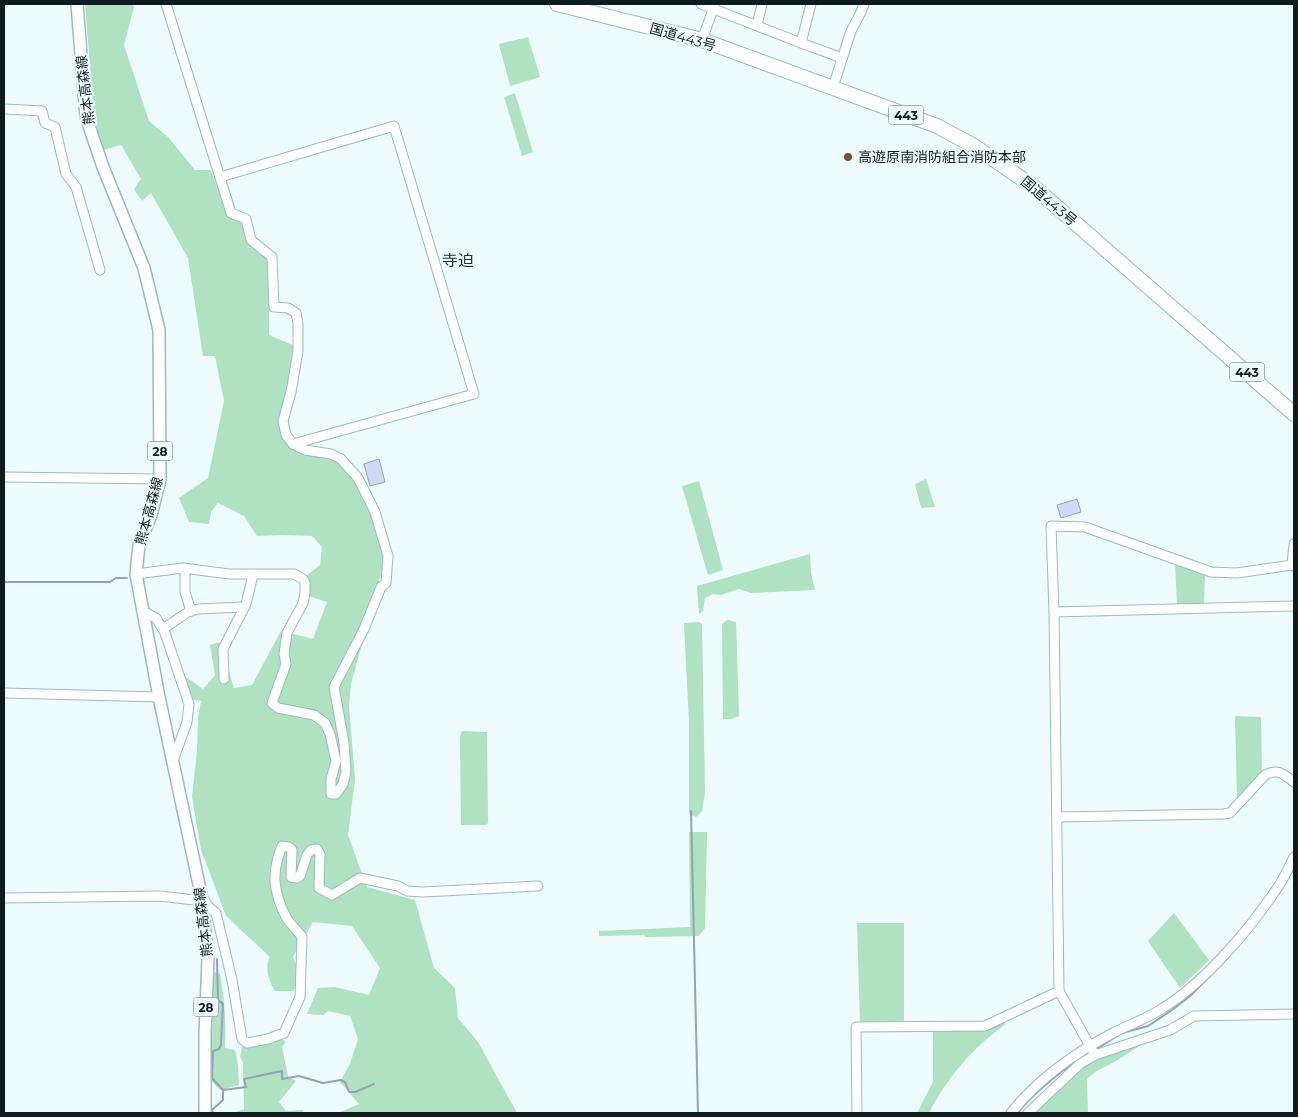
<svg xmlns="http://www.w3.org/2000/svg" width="1298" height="1117" font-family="Montserrat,'Noto Sans JP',sans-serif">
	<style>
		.green { fill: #afe2c1 }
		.water { fill: #d2d9f8; stroke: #98a0b7 }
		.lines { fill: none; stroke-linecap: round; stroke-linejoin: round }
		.stream { stroke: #98a0b7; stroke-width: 2 }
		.minor-casing { stroke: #99bac3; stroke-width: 11 }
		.major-casing { stroke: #99bac3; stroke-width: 14 }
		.highway-casing { stroke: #99bac3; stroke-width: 16 }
		.minor { stroke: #fff; stroke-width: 9 }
		.major { stroke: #fff; stroke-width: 11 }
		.highway { stroke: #fff; stroke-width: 14 }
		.poi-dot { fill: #77532d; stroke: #eefbff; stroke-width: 2 }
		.labels { text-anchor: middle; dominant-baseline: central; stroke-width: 4.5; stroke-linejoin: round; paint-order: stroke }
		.shield { fill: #eefbff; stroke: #525f62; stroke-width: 1 }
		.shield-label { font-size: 12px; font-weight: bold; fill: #0f1c1f }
		.street-label { font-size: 14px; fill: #0f1c1f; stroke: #eefbff }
		.poi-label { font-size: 14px; fill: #0f1c1f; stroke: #eefbff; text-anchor: start }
		.quarter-label { font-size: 16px; fill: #143239; stroke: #eefbff }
	</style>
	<rect width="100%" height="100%" fill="#eefbff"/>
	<g class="green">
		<path d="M85 4H132L134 7 124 45 149 121 168 137 195 170H211L227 215 242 222 269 259V335L295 346 289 393 280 434 294 449 327 457 341 463 357 481 373 514 386 556 351 684 349 706 355 779 348 835 367 887 415 900 434 968 455 988 458 1018 478 1042 517 1113H338L359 1104 340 1082 350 1064 358 1039 350 1016 328 1011 323 1015 307 1014 318 988 335 987 369 995 380 968 352 926 313 922 293 957 298 970 294 991H275C269 981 264 968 270 957L226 916 201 850 192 797 197 751 198 718 201 701 189 699 183 675 203 689 215 675 210 645 220 642 234 688 252 685 281 631 313 639 327 602 308 596 307 575 320 565 322 547 312 536 280 535 257 536 244 516 218 503 211 512 209 524 189 522 179 498 208 478 224 401 215 356H203L188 258 151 193 142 201 134 189 141 179 121 145 103 150 94 116Z"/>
		<polygon points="528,37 540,77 510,86 499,44"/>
		<polygon points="515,93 533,152 522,156 504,97"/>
		<polygon points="926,479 935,507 921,508 915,484"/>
		<polygon points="699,481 723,570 708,575 682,486"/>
		<polygon points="810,554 811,573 815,590 751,593 739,589 721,595 713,594 705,598 703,611 699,614 697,586"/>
		<polygon points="1175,562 1205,572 1204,604 1177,605"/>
		<polygon points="727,620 736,622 739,716 731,719 723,719 722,624"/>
		<polygon points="699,622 702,624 705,792 702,811 696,817 689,814 689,723 684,623"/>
		<polygon points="1235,716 1261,717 1262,773 1237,797"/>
		<polygon points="462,731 487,732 488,823 486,825 461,825 460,736"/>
		<polygon points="689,832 707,832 705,928 699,936 646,937 644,935 599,936 599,931 690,927"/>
		<polygon points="1174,913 1209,960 1180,988 1148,941"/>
		<polygon points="857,923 904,923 904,1021 860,1023"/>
		<path d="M214 972 220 974C225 1002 226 1020 225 1048L235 1050 238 1064 239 1085 220 1090 211 1081Z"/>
		<path d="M1002 1021 1006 1024C972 1048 948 1077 929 1113H917L933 1082V1029Z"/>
		<polygon points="1152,1038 1116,1061 1095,1072 1087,1079 1088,1113 1032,1113 1059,1086 1096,1059"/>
		<polygon points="280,1039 286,1041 282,1047 288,1076 296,1081 279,1102 286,1111 302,1110 304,1113 234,1113 244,1109 243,1062 240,1057 242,1047"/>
	</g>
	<g class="water">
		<polygon points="379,459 385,482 370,486 364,464"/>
		<polygon points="1077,499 1081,512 1061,518 1057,505"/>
	</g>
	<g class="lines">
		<g class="stream">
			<polyline points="4,582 110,582 116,578 127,578"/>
			<polyline points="691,811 698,1113"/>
			<polyline points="1288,878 1294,868"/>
			<polyline points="1219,966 1241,942"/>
			<polyline points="1095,1050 1122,1033 1148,1026 1172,1010 1189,997 1211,975"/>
			<polyline points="223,1090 246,1087 244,1079 282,1071 282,1079 299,1076 323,1083 341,1080 345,1082 349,1092 355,1092 374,1084"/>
			<polyline points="213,1113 212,1110 223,1100 223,1090 212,1078 213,1051 219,1049 221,1045 223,1004 218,1000 217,959"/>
			<path d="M1018 1113C1032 1093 1069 1065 1090 1052"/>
		</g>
		<g class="minor-casing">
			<g id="minor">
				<polyline points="701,4 801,43 842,58"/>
				<polyline points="757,25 762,4"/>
				<polyline points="702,40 715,4"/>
				<polyline points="801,43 811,4"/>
				<polyline points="833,87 851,31 861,12 864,4"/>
				<polyline points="4,109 42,111 45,123 55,127 66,174 76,187 100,270"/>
				<polyline points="220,177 394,126 474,394 293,444"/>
				<polyline points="4,477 160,479"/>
				<polyline points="1292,565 1294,544"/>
				<polyline points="185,569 185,592 191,611"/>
				<polyline points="136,574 183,568 229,574 294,574 303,579 305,583 305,593 303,603 287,633 284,654 286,664 272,703 278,708 314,715 325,723 330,734 336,761 331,779 331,794 336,794 343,784 346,772 344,743 334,687 364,629 381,587 386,583 388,556 375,512 358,478 341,459 331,454 305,450 293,444 286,435 283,421 291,392 298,351 298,323 296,313 288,308 274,307 272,257 251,240 246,219 231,213 166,4"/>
				<polyline points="142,611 156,618 165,633 189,704 187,722 173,761"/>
				<polyline points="1054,612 1294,606"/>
				<polyline points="163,629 188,612 198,609 244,607"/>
				<polyline points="224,679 223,649 246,604 253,575"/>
				<polyline points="4,693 159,697"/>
				<path d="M1057 817 1223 814 1230 813 1265 775C1279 768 1283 774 1294 782"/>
				<path d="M202 896 207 905 216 913 232 980 242 1039 247 1043 268 1039 284 1033 300 997 302 937C298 931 291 925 287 919 273 892 271 873 282 846L289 847 292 850 291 877 297 878 300 876 307 855 311 850 317 849 320 854 319 888 332 895 360 878 398 886 407 891 423 892 538 886"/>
				<polyline points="4,898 160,896 202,901"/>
				<polyline points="1095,1055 1059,991 1054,612 1051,526 1085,527 1211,572 1237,573 1292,565 1294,566"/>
				<polyline points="857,1113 856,1027 985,1026 1059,991"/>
				<path d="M1011 1113C1038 1079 1076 1052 1115 1032 1131 1024 1148 1018 1163 1008 1205 982 1250 929 1278 887 1284 878 1289 867 1294 857"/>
				<polyline points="1028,1113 1080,1064 1095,1055 1170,1030 1194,1016 1294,1014"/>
			</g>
		</g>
		<g class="major-casing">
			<polyline id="major" points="77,4 86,117 103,167 144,268 159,330 160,479 151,515 139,545 136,574 159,697 201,894 208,959 205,1034 205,1113"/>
		</g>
		<g class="highway-casing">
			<polyline id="highway" points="557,4 702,40 937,126 974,146 1034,187 1294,414"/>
		</g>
		<use href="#minor" class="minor"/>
		<use href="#major" class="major"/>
		<use href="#highway" class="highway"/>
	</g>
	<circle class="poi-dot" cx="848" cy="157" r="5"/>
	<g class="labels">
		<g class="shield">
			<rect x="888.5" y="105.5" width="35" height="19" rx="4"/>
			<rect x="1229.5" y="362.5" width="35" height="19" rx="4"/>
			<rect x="147.5" y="441.5" width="25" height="19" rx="4"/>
			<rect x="193.5" y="997.5" width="25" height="19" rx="4"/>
		</g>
		<g class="shield-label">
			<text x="906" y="115">443</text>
			<text x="1247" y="372">443</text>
			<text x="160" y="451">28</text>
			<text x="206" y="1007">28</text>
		</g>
		<g class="street-label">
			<text transform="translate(683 37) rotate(16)">国道443号</text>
			<text transform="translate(85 90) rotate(-97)">熊本高森線</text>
			<text transform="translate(1049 201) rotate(40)">国道443号</text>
			<text transform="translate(149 511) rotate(-75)">熊本高森線</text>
			<text transform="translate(203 922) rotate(-97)">熊本高森線</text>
		</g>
		<g class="poi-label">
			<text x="858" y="157">高遊原南消防組合消防本部</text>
		</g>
		<g class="quarter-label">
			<text x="458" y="260">寺迫</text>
		</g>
	</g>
	<rect width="1298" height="1117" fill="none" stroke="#0f1c1f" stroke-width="10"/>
</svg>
